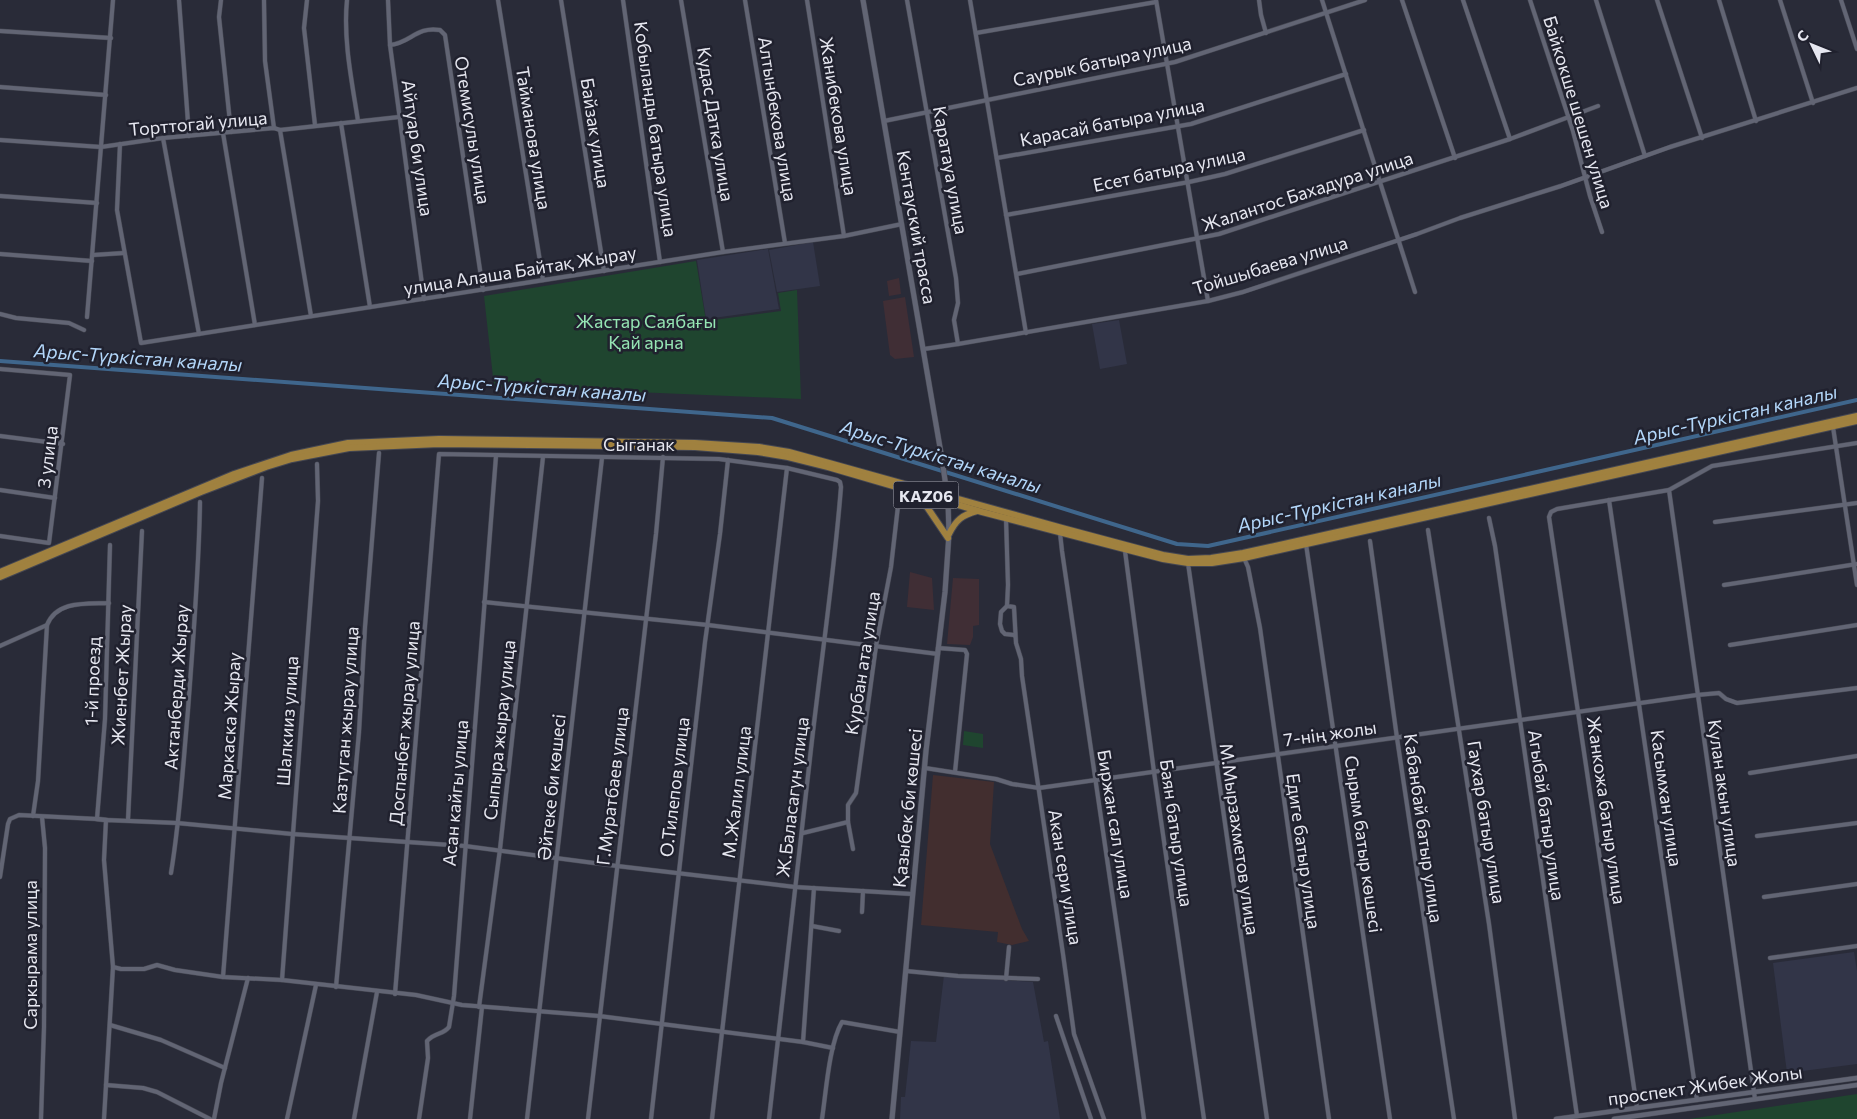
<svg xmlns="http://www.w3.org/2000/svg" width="1857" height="1119" font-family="Commissioner,sans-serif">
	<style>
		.commercial { fill: #402e35 }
		.built { fill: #323548 }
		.medical { fill: #422e2f }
		.green { fill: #1f452f }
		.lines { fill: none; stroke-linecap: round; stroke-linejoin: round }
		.canal { stroke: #3f668c; stroke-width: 4 }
		.minor-casing { stroke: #454752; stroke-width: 5 }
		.tertiary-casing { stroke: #454752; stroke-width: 5.5 }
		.secondary-casing { stroke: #454752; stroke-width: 6 }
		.trunk-casing { stroke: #454752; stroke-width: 8 }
		.minor { stroke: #626574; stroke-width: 4 }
		.tertiary { stroke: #626574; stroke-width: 4.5 }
		.secondary { stroke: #626574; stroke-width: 5 }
		.trunk { stroke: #a0813f; stroke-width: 6 }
		.labels { text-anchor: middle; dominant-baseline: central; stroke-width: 5; stroke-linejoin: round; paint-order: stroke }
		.shield { fill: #20212e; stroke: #abacb6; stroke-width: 1 }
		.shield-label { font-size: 16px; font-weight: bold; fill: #e6e7f0 }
		.street-label { font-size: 18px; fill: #e6e7f0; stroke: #20212e }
		.park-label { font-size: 18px; fill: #95e5b3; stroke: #20212e }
		.water-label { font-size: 19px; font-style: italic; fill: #b3d7fa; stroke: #20212e }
	</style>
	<rect width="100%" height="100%" fill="#292b38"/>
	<g class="commercial">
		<polygon points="899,278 901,294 889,296 887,281"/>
		<polygon points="905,297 914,357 895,359 890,355 883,301"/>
		<polygon points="910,572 932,578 934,610 907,607"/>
		<polygon points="953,578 979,579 979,625 973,626 973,637 970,645 947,644"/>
	</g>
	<g class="built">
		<polygon points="813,242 820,286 777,292 769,250"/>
		<polygon points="768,249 779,309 706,319 697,260"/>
		<polygon points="1119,320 1127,364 1100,369 1092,324"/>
		<polygon points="1854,952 1857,971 1857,1064 1787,1073 1773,963"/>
		<polygon points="944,975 1033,982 1044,1042 1048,1041 1060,1119 900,1119 901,1097 905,1097 911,1041 936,1042"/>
	</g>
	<polygon class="medical" points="933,775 994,782 990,844 1022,929 1029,941 1012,945 997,942 998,932 921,925"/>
	<g class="green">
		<polygon points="696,261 706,321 781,311 778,293 797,290 801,399 494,386 484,296"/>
		<polygon points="964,731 983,734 983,748 963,745"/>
		<polygon points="1857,1094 1857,1119 1689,1119"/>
	</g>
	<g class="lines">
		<polyline class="canal" points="0,361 772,418 1177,544 1208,546 1857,400"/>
		<g class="minor-casing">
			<g id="minor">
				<polyline points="179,0 189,136"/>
				<polyline points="221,0 219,17 231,132"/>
				<polyline points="264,0 265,61 274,128"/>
				<polyline points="307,0 304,28 315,125"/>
				<path d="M347 0C343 40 352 82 358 121"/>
				<polyline points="388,0 390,45 424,299"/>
				<polyline points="498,0 543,280"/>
				<polyline points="561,0 604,271"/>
				<polyline points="623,0 660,262"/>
				<polyline points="681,0 723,252"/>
				<polyline points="745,0 785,243"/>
				<polyline points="807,0 844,236"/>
				<polyline points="907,0 956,278 958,303 954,320 958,344"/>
				<polyline points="970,0 1026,333"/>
				<polyline points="1156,0 1208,301"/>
				<polyline points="1259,0 1261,15 1266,33"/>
				<polyline points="1322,0 1415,292"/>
				<polyline points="1402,0 1455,158"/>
				<polyline points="1463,0 1510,139"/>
				<polyline points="1530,0 1573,131 1590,196 1602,232"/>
				<polyline points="1596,0 1645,156"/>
				<polyline points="1657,0 1702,138"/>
				<polyline points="1719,0 1756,121"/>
				<polyline points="1780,0 1813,103"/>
				<polyline points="1841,0 1857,49"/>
				<polyline points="0,31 111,38"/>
				<polyline points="976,33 1156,2"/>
				<path d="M390 45C411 43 416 26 440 30L445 35 483 290"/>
				<polyline points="0,87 106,95"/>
				<polyline points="884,121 1175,62 1365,0"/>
				<polyline points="341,123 370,307"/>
				<polyline points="280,130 311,316"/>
				<polyline points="223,133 255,325"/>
				<polyline points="163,138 199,334"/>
				<polyline points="0,140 101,147 163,138 274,128 280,130 399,117"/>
				<polyline points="120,144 117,210 141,343 723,252 844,236 902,224"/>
				<polyline points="997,158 1191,124 1346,74"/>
				<polyline points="0,196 97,203"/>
				<polyline points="1006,215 1189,182 1225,174 1364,130"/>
				<polyline points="0,254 92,261"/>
				<polyline points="93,255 124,253"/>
				<polyline points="1017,274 1219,234 1510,139 1598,106"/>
				<polyline points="0,314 16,318 69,323 84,330"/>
				<polyline points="87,317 113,0"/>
				<polyline points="924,349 958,344 1208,301 1243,292 1417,234 1460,218 1561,186 1670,147 1857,88"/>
				<polyline points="0,369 70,375 49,543 0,536"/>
				<polyline points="1833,427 1857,585"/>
				<polyline points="0,436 63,444"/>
				<polyline points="0,490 55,498"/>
				<polyline points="1669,490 1755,1099"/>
				<polyline points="1609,500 1697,1100"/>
				<polyline points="1006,518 1008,585 1007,606 1014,607 1016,643 1021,659 1022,676 1063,954 1074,1034 1104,1119"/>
				<polyline points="1489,518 1495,546 1577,1116"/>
				<polyline points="1715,522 1857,503"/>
				<polyline points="1428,530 1489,924 1515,1119"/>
				<polyline points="1060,533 1062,551 1124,975 1144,1119"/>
				<polyline points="1370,541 1397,738 1454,1119"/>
				<polyline points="1306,544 1390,1119"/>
				<polyline points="1125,551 1154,772 1204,1119"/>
				<polyline points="1244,558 1248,567 1260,628 1329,1119"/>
				<polyline points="1188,563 1267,1119"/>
				<polyline points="1724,585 1857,564"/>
				<polyline points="484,602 708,625 938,654"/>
				<polyline points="1007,606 1001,612 1000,624 1002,631 1005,634 1014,635 1015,636"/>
				<path d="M47 625C57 600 87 604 109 603"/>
				<polyline points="1730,645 1857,625"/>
				<polyline points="0,646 47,625 38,781 33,816"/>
				<polyline points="938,648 965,650 967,654 955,772"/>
				<polyline points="925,768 996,779 1012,784 1039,788 1697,695 1719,693 1726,699 1737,703 1857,688"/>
				<polyline points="1750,773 1857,756"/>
				<polyline points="128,820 142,531"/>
				<polyline points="848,822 853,849"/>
				<polyline points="803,833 848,822 848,805 856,793 876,646 891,567 898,506"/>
				<polyline points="1757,836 1857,823"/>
				<path d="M171 873C180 819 183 765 188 710 193 641 199 571 200 502"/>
				<polyline points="0,877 8,824 10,819 19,815 97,819 105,719 110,545"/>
				<polyline points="814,888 803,1042 833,1048"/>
				<polyline points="1764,897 1857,884"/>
				<polyline points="862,912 863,891"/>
				<polyline points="812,926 839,931"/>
				<polyline points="1770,958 1857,946"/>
				<polyline points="113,967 121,969 144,969 157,965 175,970 223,977 282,980 416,995 462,1005 599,1016 803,1042"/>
				<polyline points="906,971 958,976 1038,979"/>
				<polyline points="223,977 262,478"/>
				<polyline points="1006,979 1009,947"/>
				<polyline points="282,980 318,501 317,464"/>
				<polyline points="336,987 359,732 365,627 379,453"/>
				<path d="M395 994 439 454 719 459 787 468 837 480 840 482 841 487C834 577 820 667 810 758 796 878 783 999 769 1119"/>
				<polyline points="479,1007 500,849 543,457"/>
				<polyline points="1056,1016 1091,1119"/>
				<polyline points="110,1025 161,1040 225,1068"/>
				<polyline points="106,1085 143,1088 157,1092 210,1119"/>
				<polyline points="1637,1108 1549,517 1551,512 1557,509 1669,490 1712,466 1857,443"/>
				<polyline points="41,1119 44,1027 45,848 42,817"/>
				<polyline points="104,1119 113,967 104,860 106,820 177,823 292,834 465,846 617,866 795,887 912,894"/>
				<polyline points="214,1119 221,1083 248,978"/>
				<polyline points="287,1119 316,985"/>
				<polyline points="354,1119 377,992"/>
				<path d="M419 1119 428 1058 427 1041C435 1032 443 1035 449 1027L454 996 496 456"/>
				<polyline points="470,1119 482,1007"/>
				<polyline points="527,1119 602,458"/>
				<polyline points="588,1119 656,534 663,457"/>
				<polyline points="651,1119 705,642 720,534 728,460"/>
				<polyline points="712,1119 787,468"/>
				<path d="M822 1119C826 1093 829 1044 842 1022L900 1032"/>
			</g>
		</g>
		<g class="tertiary-casing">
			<g id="tertiary">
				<polyline points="97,819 106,820"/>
				<polyline points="1556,1119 1857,1078"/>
				<polyline points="1614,1119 1857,1085"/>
			</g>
		</g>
		<g class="secondary-casing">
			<polyline id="secondary" points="863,0 942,459 948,501 949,534 945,592 926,751 892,1119"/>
		</g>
		<g class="trunk-casing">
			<g id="trunk">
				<polyline points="905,490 927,507 948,538"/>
				<path d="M949 534C956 520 962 515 977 511"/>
				<polyline points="0,572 234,474 291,455 348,443 439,439 695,443 759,447 789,452 829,463 1062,528 1163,555 1188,559 1211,558 1243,553 1857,416"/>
				<polyline points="0,577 201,492 266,467 292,459 349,448 439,444 695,447 758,452 788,457 828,467 982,512 1163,559 1188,563 1212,563 1244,558 1857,421"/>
			</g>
		</g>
		<use href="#minor" class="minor"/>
		<use href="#tertiary" class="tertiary"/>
		<use href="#secondary" class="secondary"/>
		<use href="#trunk" class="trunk"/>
	</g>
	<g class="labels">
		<rect class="shield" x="893.5" y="481.5" width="65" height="27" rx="4"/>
		<g class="shield-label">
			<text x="926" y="495">KАZ06</text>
		</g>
		<g class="street-label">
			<text transform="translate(1102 61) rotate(-12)">Саурык батыра улица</text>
			<text transform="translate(1579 112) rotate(73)">Байкокше шешен улица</text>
			<text transform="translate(839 116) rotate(81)">Жанибекова улица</text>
			<text transform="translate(778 119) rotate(81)">Алтынбекова улица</text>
			<text transform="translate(1112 122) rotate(-11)">Карасай батыра улица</text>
			<text transform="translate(198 123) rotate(-5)">Торттогай улица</text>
			<text transform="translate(716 124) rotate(81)">Кудас Датка улица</text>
			<text transform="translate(656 129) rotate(82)">Кобыланды батыра улица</text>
			<text transform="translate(473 130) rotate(81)">Отемисулы улица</text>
			<text transform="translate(596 133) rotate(81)">Байзак улица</text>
			<text transform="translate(534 138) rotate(81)">Тайманова улица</text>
			<text transform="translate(418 148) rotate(82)">Айтуар би улица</text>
			<text transform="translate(1169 169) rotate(-12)">Есет батыра улица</text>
			<text transform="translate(951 170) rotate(80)">Каратауа улица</text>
			<text transform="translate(1307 191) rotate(-18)">Жалантос Бахадура улица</text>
			<text transform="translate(917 227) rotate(80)">Кентауский трасса</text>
			<text transform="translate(1270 265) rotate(-17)">Тойшыбаева улица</text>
			<text transform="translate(520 270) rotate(-9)">улица Алаша Байтақ Жырау</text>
			<text x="639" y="444">Сыганак</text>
			<text transform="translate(47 457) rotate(-83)">3 улица</text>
			<text transform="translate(862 663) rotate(-81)">Курбан ата улица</text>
			<text transform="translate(121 675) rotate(-87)">Жиенбет Жырау</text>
			<text transform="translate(92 681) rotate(-88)">1-й проезд</text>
			<text transform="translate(176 687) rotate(-86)">Актанберди Жырау</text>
			<text transform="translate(345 720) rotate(-86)">Казтуган жырау улица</text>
			<text transform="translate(287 721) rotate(-86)">Шалкииз улица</text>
			<text transform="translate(404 723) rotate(-85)">Доспанбет жырау улица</text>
			<text transform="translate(229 726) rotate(-86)">Маркаска Жырау</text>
			<text transform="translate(499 730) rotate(-84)">Сыпыра жырау улица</text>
			<text transform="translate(1330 733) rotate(-8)">7-нің жолы</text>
			<text transform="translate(612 786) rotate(-83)">Г.Муратбаев улица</text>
			<text transform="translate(551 787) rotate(-84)">Әйтеке би көшесі</text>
			<text transform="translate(674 787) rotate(-83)">О.Тилепов улица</text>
			<text transform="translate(736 792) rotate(-83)">М.Жалил улица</text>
			<text transform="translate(455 793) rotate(-85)">Асан кайгы улица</text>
			<text transform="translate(1725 793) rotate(82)">Кулан акын улица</text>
			<text transform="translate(792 797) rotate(-83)">Ж.Баласагун улица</text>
			<text transform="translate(1667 798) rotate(82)">Касымхан улица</text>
			<text transform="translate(907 808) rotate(-84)">Қазыбек би көшесі</text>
			<text transform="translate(1607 810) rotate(82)">Жанкожа батыр улица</text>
			<text transform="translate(1547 815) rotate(82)">Агыбай батыр улица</text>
			<text transform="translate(1487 822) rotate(81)">Гаухар батыр улица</text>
			<text transform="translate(1116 824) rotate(81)">Биржан сал улица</text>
			<text transform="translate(1424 828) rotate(82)">Кабанбай батыр улица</text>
			<text transform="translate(1177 833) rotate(82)">Баян батыр улица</text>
			<text transform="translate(1240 839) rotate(82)">М.Мырзахметов улица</text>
			<text transform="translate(1364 844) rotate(82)">Сырым батыр көшесі</text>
			<text transform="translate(1304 851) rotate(82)">Едиге батыр улица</text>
			<text transform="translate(1066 877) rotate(81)">Акан сери улица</text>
			<text transform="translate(30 955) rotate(-90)">Саркырама улица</text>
			<text transform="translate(1705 1085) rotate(-8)">проспект Жибек Жолы</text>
		</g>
		<g class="park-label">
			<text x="646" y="321">Жастар Саябағы<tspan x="646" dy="21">Қай арна</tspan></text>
		</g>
		<g class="water-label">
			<text transform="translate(138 357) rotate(4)">Арыс-Түркістан каналы</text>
			<text transform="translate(542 387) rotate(4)">Арыс-Түркістан каналы</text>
			<text transform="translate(1735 414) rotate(-13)">Арыс-Түркістан каналы</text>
			<text transform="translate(941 456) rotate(17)">Арыс-Түркістан каналы</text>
			<text transform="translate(1339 502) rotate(-13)">Арыс-Түркістан каналы</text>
		</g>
	</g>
	<g transform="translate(1812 45) rotate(313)" stroke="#20212e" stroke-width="4" paint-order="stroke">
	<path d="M0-4L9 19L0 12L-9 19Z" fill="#e6e7f0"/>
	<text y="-8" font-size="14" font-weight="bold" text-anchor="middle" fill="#e6e7f0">С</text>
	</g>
</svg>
